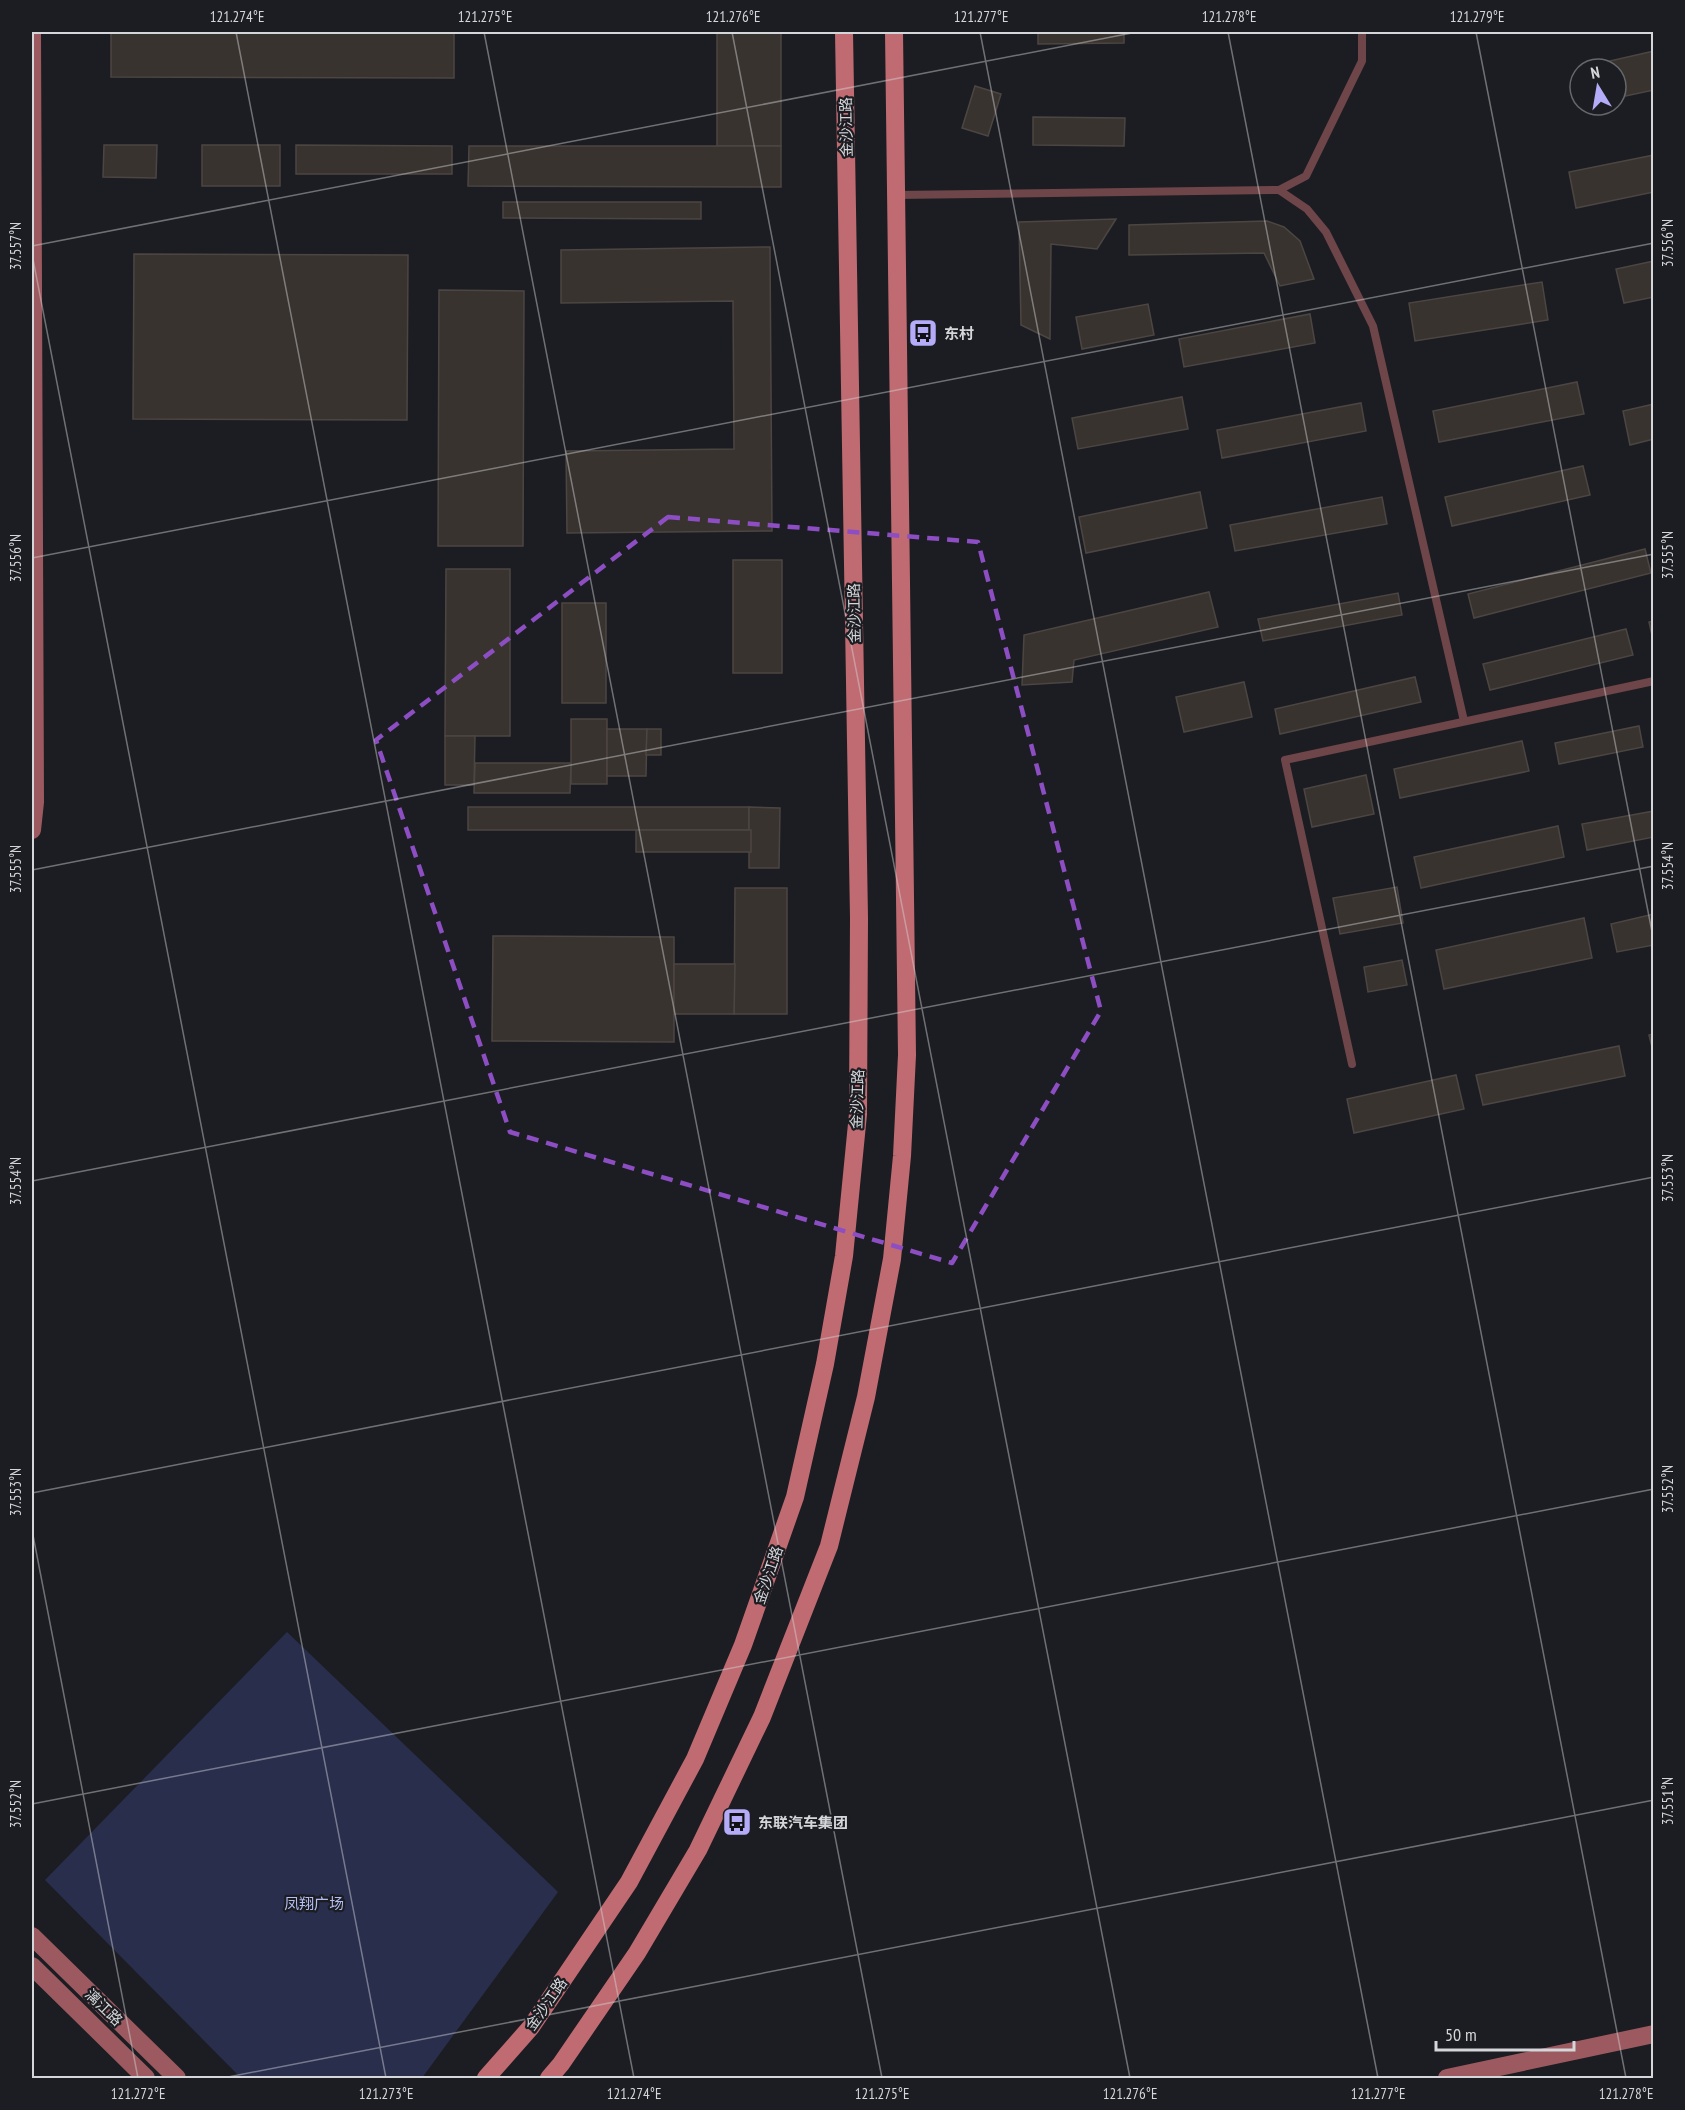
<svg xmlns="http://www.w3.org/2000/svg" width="1685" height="2110" font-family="'PT Sans Narrow','Noto Sans SC',sans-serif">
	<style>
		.green { fill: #2a2e4d }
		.building { fill: #39332f; stroke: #4c4642; stroke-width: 1.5 }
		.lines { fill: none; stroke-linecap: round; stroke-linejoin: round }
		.lane { stroke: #6e4548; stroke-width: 8 }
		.secondary { stroke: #9c5a60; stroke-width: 18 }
		.primary { stroke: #c06b72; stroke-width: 18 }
		.marked { fill: none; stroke: #8d4ec4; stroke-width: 4.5; stroke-dasharray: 12 8; stroke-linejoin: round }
		.ticks { fill: none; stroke: #d5d6d9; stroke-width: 1.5; stroke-opacity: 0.45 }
		.labels { text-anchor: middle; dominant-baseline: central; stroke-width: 4.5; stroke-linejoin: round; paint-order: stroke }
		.street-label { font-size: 15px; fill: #d5d6d9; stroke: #1c1d22 }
		.poi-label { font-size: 15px; font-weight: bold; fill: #d5d6d9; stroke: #1c1d22; text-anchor: start }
		.park-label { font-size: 15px; fill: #b4bef4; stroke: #1c1d22 }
		.neatline { fill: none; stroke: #d5d6d9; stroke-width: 2 }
		.ticks-label { font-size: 15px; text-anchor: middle; fill: #d5d6d9 }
	</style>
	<rect width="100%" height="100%" fill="#1c1d22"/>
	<polygon class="green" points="287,1632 558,1892 422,2078 241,2078 45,1880"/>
	<g class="building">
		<polygon points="111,32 454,32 454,78 111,77"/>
		<rect x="717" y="32" width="64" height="114"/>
		<polygon points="1038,32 1124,32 1124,43 1038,44"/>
		<polygon points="1654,51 1654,90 1616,98 1616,69 1602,69 1601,63"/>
		<polygon points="975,86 1001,94 988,136 962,128"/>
		<polygon points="1033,117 1125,118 1124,146 1033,145"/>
		<polygon points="104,145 157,145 156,178 103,177"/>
		<rect x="202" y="145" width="78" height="41"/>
		<polygon points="296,145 452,146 452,174 296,174"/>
		<polygon points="469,146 781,146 781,187 468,186"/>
		<polygon points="1654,155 1654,192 1576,208 1569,172"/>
		<polygon points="503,202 701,202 701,219 503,218"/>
		<polygon points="1116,219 1097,249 1051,244 1050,339 1021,325 1019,222"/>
		<polygon points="1267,221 1284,227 1300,241 1314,279 1280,286 1264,253 1129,255 1129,225"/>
		<polygon points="770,247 772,531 567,533 566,451 734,449 733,301 561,303 561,250"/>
		<polygon points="134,254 408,255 407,420 133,419"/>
		<polygon points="1654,261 1654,297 1624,303 1616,269"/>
		<polygon points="1542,282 1548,320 1415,341 1409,303"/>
		<polygon points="439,290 524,291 523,546 438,546"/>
		<polygon points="1148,304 1154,335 1082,349 1076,317"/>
		<polygon points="1310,314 1315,343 1184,367 1179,339"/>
		<polygon points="1577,382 1584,414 1439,442 1433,411"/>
		<polygon points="1182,397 1188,429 1078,449 1072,418"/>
		<polygon points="1361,403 1366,431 1222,458 1217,430"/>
		<polygon points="1654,404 1654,439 1630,445 1623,411"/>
		<polygon points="1583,466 1590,495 1452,526 1445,497"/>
		<polygon points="1200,492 1207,528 1086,553 1079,517"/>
		<polygon points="1382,497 1387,524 1235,551 1230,525"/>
		<polygon points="1645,549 1651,573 1474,618 1468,594"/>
		<rect x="733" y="560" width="49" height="113"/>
		<polygon points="446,569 510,569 510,736 445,736"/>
		<polygon points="1209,592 1218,627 1074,660 1072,682 1022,685 1024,635"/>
		<polygon points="1398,593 1402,615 1263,641 1258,619"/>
		<rect x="562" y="603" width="44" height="100"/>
		<polygon points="1654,621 1654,644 1649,622"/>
		<polygon points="1626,629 1633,655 1490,690 1483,664"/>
		<polygon points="1415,677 1421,702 1280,734 1275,709"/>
		<polygon points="1244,682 1252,717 1184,732 1176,697"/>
		<rect x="571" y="719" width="36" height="65"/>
		<polygon points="1639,726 1643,747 1559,764 1555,743"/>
		<polygon points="607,729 647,729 646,776 607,776"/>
		<polygon points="647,729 661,729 661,755 646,755"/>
		<polygon points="445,736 475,736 474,785 445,785"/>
		<polygon points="1522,741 1529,771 1400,798 1394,769"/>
		<polygon points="475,763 571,763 570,793 474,793"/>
		<polygon points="1366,775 1374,814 1312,827 1304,789"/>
		<rect x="468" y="807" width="281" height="23"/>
		<polygon points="749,807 780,808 779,868 749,868"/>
		<polygon points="1654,811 1654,837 1587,850 1582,824"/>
		<polygon points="1558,826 1564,857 1421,888 1414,857"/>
		<rect x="636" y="830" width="115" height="22"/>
		<polygon points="1397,887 1403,923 1340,934 1333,898"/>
		<polygon points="735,888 787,888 787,1014 734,1014"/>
		<polygon points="1654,914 1654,945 1617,952 1611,924"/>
		<polygon points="1584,918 1592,958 1444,989 1436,950"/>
		<polygon points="493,936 674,937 674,1042 492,1041"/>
		<polygon points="1402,960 1407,985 1368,992 1364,967"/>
		<polygon points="674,964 735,964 734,1014 674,1014"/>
		<polygon points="1654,1034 1654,1055 1649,1035"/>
		<polygon points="1619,1046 1625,1076 1483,1105 1476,1075"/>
		<polygon points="1456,1075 1464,1109 1354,1133 1347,1099"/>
	</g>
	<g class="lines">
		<g class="lane">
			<polyline points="1279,190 1306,176 1362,61 1362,32"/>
			<polyline points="896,195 1279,190 1307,209 1326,232 1373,326 1464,721"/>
			<polyline points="1352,1064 1285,760 1654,681"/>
		</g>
		<g class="secondary">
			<polyline points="32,830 35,802 32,32"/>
			<polyline points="32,1936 177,2078"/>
			<polyline points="32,1966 146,2078"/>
			<polyline points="1447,2078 1654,2034"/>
		</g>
		<g class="primary">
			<polyline points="486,2078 531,2027 629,1882 695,1759 743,1645 795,1497 825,1364 844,1256 858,1114 859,918 844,32"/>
			<polyline points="549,2078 561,2064 637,1953 698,1850 762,1717 829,1546 866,1397 892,1259 902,1156 907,1055 894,32"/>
		</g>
	</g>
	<path class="marked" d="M668 517 978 542 1101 1011 952 1263 510 1132 376 740Z"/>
	<path class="ticks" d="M236 32 634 2078M484 32 882 2078M732 32 1130 2078M980 32 1378 2078M1228 32 1626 2078M1476 32 1654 942M32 246 1137 32M32 254 386 2078M32 558 1654 243M32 870 1654 554M32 1181 1654 866M32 1493 1654 1177M32 1530 138 2078M32 1804 1654 1489M223 2078 1654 1800"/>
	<defs>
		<g id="bus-square" transform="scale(1.5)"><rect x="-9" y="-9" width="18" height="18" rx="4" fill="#b4acf9" stroke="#1c1d22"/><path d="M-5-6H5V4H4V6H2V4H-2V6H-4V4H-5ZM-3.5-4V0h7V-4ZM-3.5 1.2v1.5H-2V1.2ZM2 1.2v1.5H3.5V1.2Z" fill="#111"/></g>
	</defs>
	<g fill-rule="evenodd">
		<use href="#bus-square" x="923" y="333"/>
		<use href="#bus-square" x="737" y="1822"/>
	</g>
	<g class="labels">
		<g class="street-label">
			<text transform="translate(846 127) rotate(-91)">金沙江路</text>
			<text transform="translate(854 613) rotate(-91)">金沙江路</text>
			<text transform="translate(857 1099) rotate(-88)">金沙江路</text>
			<text transform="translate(768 1575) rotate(-71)">金沙江路</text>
			<text transform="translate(546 2004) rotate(-55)">金沙江路</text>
			<text transform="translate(104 2007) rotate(44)">漓江路</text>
		</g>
		<g class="poi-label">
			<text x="944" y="333">东村</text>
			<text x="758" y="1822">东联汽车集团</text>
		</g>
		<g class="park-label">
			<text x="314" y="1903">凤翔广场</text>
		</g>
	</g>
	<rect width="1685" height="2110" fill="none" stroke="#1c1d22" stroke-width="66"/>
	<g transform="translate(1598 87) rotate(349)"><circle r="28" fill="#1c1d22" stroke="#66676b" stroke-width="1.5"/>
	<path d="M0-4.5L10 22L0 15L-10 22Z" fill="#b4acf9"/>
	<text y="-9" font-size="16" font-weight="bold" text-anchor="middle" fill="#d5d6d9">N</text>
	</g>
	<path d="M1436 2041v9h138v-9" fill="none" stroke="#d5d6d9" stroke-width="3"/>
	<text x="1445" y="2041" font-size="18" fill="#d5d6d9" stroke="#1c1d22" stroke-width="4.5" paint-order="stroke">50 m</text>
	<rect x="33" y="33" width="1619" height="2044" class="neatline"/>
	<g class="ticks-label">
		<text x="237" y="22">121.274°E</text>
		<text x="485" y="22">121.275°E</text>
		<text x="733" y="22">121.276°E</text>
		<text x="981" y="22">121.277°E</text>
		<text x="1229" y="22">121.278°E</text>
		<text x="1477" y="22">121.279°E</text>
		<text transform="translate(1668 243) rotate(-90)" y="5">37.556°N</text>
		<text transform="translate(16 246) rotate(-90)" y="5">37.557°N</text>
		<text transform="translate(1668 555) rotate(-90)" y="5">37.555°N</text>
		<text transform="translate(16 558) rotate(-90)" y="5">37.556°N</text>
		<text transform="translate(1668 866) rotate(-90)" y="5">37.554°N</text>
		<text transform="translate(16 869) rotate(-90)" y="5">37.555°N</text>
		<text transform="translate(1668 1178) rotate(-90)" y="5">37.553°N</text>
		<text transform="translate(16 1181) rotate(-90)" y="5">37.554°N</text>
		<text transform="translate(1668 1489) rotate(-90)" y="5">37.552°N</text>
		<text transform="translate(16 1492) rotate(-90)" y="5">37.553°N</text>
		<text transform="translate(1668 1801) rotate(-90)" y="5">37.551°N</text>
		<text transform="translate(16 1804) rotate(-90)" y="5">37.552°N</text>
		<text x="138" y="2099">121.272°E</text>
		<text x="386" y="2099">121.273°E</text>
		<text x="634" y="2099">121.274°E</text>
		<text x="882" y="2099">121.275°E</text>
		<text x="1130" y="2099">121.276°E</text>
		<text x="1378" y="2099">121.277°E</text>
		<text x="1626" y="2099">121.278°E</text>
	</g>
</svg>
